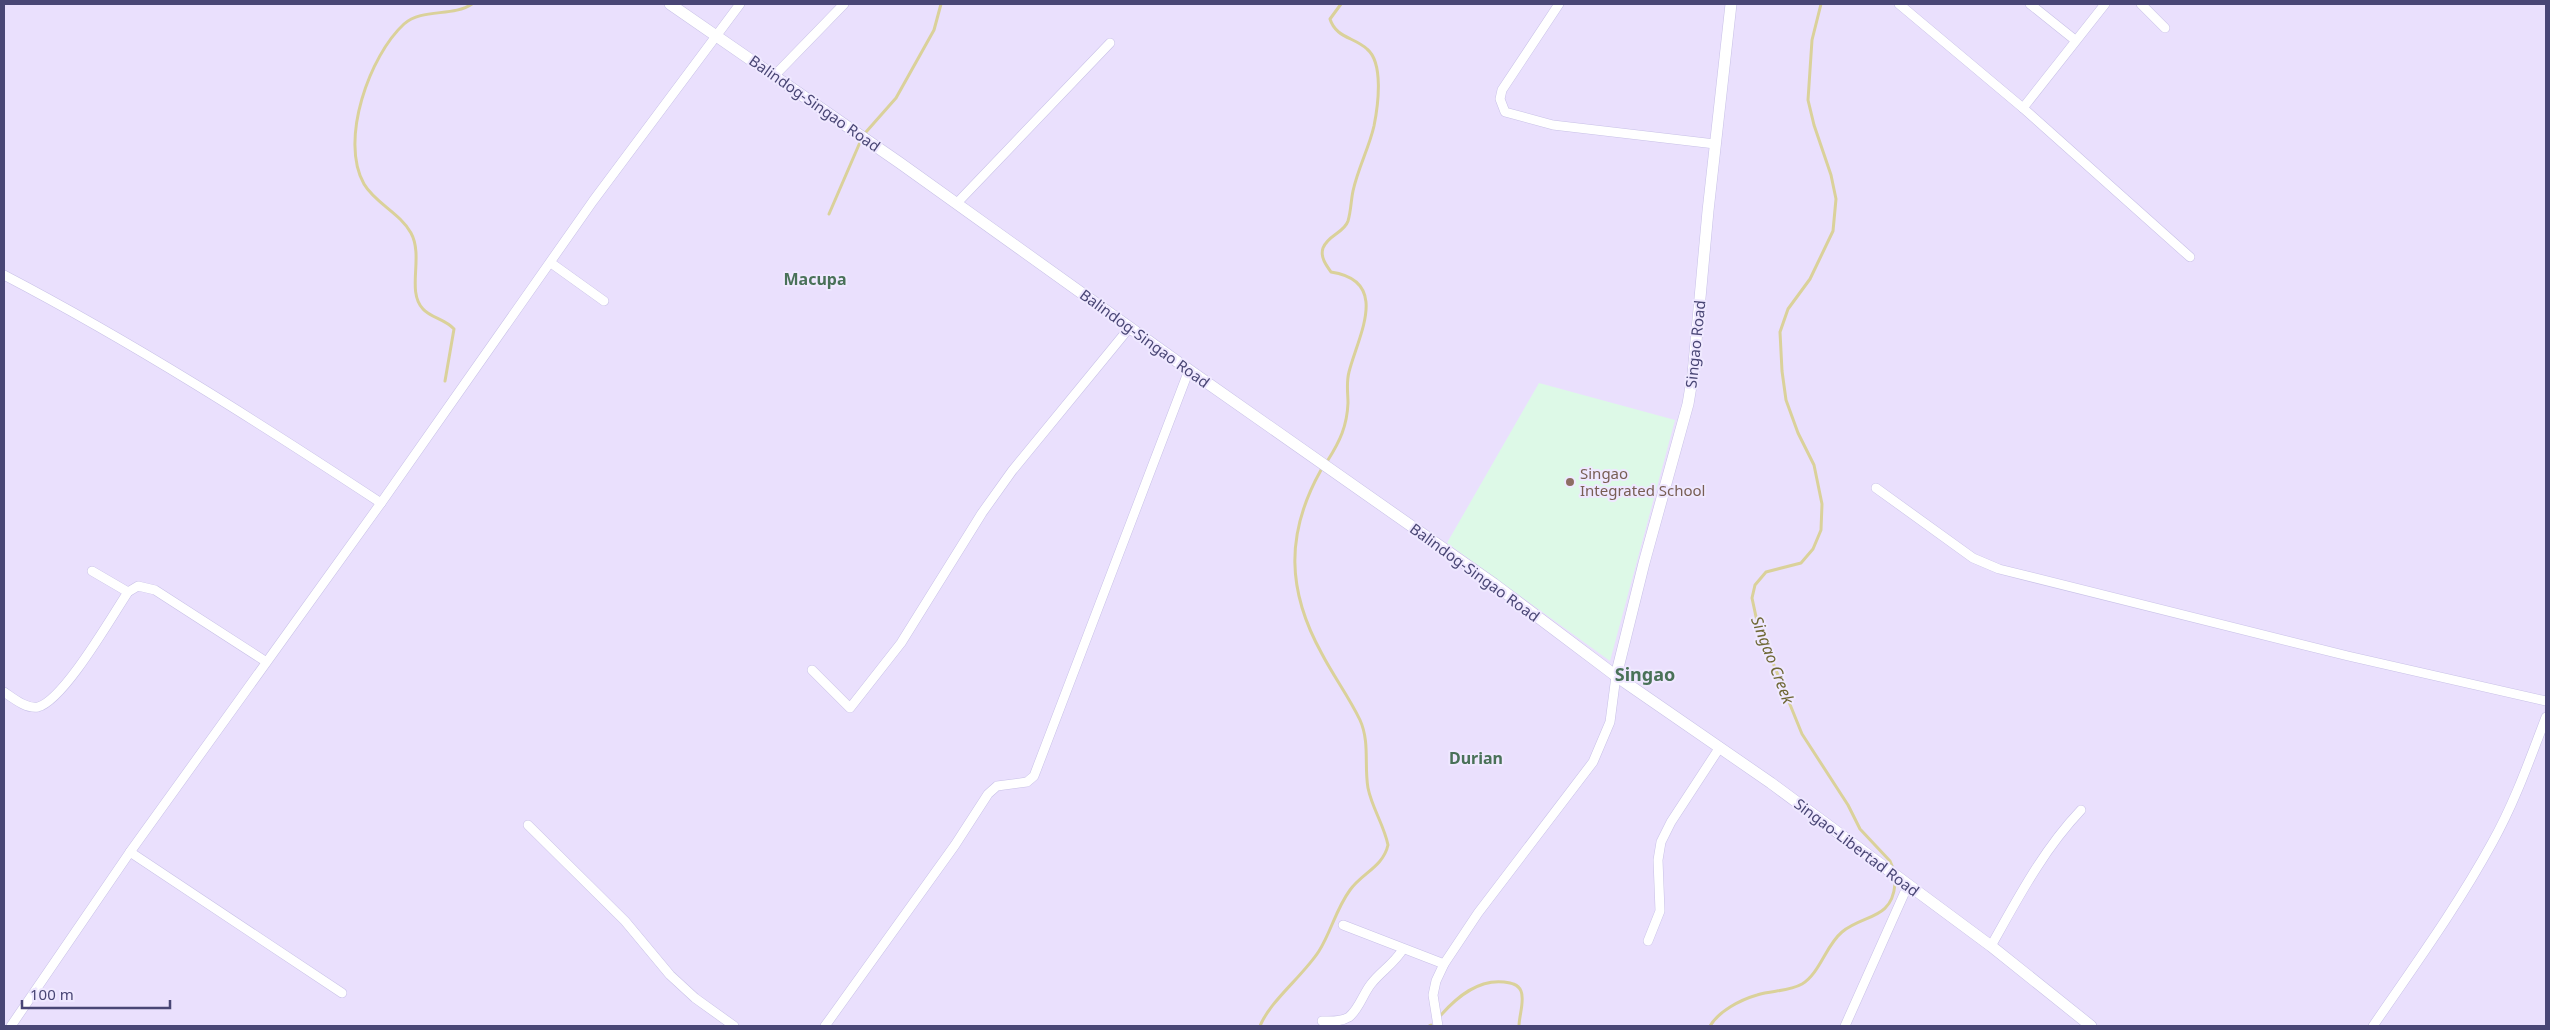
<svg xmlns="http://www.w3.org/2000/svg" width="2550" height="1030" font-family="'Noto Sans',sans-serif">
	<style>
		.education { fill: #ddf9e7 }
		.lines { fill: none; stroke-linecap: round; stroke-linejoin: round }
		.stream { stroke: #dad19a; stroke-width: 3 }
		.minor-casing { stroke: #c8c1e7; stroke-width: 10 }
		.tertiary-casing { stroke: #c8c1e7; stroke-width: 12 }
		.minor { stroke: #fff; stroke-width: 9 }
		.tertiary { stroke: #fff; stroke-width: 11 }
		.education-dot { fill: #8d6e63; stroke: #efe8ff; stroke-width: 2 }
		.labels { text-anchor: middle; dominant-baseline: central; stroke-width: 4; stroke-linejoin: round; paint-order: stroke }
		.street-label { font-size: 15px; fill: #494675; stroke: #efe8ff }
		.education-label { font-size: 15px; fill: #785e54; stroke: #efe8ff; text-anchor: start }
		.neighbourhood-label { font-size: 16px; font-weight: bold; fill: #497158; stroke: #efe8ff }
		.water-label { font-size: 16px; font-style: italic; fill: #6e6734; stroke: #efe8ff }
		.quarter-label { font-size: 18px; font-weight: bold; fill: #497158; stroke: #efe8ff }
	</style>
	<rect width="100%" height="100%" fill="#eae0fd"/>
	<polygon class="education" points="1539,383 1675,420 1610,661 1447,543"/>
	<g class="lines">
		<g class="stream">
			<polyline points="1821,4 1812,40 1808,100 1814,125 1831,175 1836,199 1833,231 1810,279 1788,309 1780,332 1782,371 1786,400 1798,433 1814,465 1822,504 1821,530 1813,549 1801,563 1766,572 1755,585 1752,598 1758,626 1802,734 1848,805 1860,829 1890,861 1893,868"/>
			<polyline points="866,132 896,98 934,30 941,4"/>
			<polyline points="829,214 861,140"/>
			<path d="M445 381 454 329C445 319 431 318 423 309 406 291 424 257 411 233 400 213 375 203 364 184 339 140 370 55 404 24 422 8 453 17 472 4"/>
			<path d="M1328 460C1340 441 1347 426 1348 403 1348 393 1346 383 1349 372 1358 336 1391 281 1331 272 1326 265 1320 257 1323 248 1328 235 1344 233 1348 221 1351 211 1351 200 1353 191 1358 168 1369 148 1374 126 1378 106 1384 63 1367 49 1354 37 1336 38 1330 19L1341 4"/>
			<path d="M1441 1015C1457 997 1478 979 1504 982 1511 983 1518 984 1521 991 1525 1000 1519 1016 1519 1026"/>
			<path d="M1260 1026C1270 1001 1303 976 1319 951 1331 932 1336 909 1350 890 1362 873 1383 867 1388 845 1384 825 1372 808 1368 788 1364 766 1370 742 1360 720 1349 697 1334 677 1322 654 1287 591 1285 534 1321 470"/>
			<polyline points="1429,1026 1431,1025"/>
			<path d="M1710 1026C1719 1011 1740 1000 1757 995 1772 990 1788 992 1802 984 1820 973 1826 945 1842 932 1864 914 1892 920 1895 884"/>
		</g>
		<g class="minor-casing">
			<g id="minor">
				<polyline points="1559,4 1502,90 1500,99 1505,112 1553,125 1715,144"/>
				<polyline points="1899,4 2023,108 2190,257"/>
				<polyline points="2030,4 2075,40"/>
				<polyline points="2141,4 2165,28"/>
				<polyline points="775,75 844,4"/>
				<polyline points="2023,108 2105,4"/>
				<polyline points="957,203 1110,43"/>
				<polyline points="551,263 604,301"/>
				<path d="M4 275C134 343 258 422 381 503"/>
				<polyline points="1876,488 1973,558 1999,569 2348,656 2546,701"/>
				<polyline points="92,571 128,592"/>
				<polyline points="812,670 850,708 901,643 982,513 1012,471 1130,327"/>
				<path d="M4 692C13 698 26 709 38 707 64 700 112 616 128 592L138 586 155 590 265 661"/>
				<polyline points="528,825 625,921 670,975 695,998 734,1026"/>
				<polyline points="130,852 342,993"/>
				<polyline points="1343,925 1444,964"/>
				<polyline points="1648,941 1660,911 1658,860 1661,842 1671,822 1720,747"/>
				<path d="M1991 946C2018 898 2043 850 2081 810"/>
				<path d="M1322 1021C1331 1021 1341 1022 1349 1017 1359 1009 1363 994 1371 984 1381 971 1394 964 1403 949"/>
				<polyline points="11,1026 130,852 381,503 593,201 740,4"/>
				<polyline points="825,1026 955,845 988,794 997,786 1027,782 1034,776 1189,370"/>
				<polyline points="1438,1026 1433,995 1436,981 1444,964 1478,913 1593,762 1610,722 1616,676"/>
				<polyline points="1845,1026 1908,885"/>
				<path d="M2373 1026C2414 966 2457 907 2492 843 2514 804 2530 759 2546 717"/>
			</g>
		</g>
		<g class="tertiary-casing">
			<g id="tertiary">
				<polyline points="670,4 900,163 1189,370 1494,584 1616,676 1771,783 1991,946 2091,1026"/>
				<polyline points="1616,676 1644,563 1688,404 1693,374 1708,211 1731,4"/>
			</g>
		</g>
		<use href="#minor" class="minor"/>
		<use href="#tertiary" class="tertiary"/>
	</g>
	<circle class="education-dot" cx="1570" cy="482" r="5"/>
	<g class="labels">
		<g class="street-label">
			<text transform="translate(815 103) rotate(35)">Balindog-Singao Road</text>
			<text transform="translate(1145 338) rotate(36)">Balindog-Singao Road</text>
			<text transform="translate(1695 344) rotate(-84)">Singao Road</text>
			<text transform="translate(1475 572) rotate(36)">Balindog-Singao Road</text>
			<text transform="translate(1857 847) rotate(37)">Singao-Libertad Road</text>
		</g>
		<g class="education-label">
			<text x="1580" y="473">Singao<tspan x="1580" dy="17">Integrated School</tspan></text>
		</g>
		<g class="neighbourhood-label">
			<text x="815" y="279">Macupa</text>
			<text x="1476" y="758">Durian</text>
		</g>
		<g class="water-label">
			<text transform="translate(1773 660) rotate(69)">Singao Creek</text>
		</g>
		<g class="quarter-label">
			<text x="1645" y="674">Singao</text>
		</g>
	</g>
	<rect width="2550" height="1030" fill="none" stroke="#494675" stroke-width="10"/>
	<path d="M22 1000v8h148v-8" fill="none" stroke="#494675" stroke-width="2.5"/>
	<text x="30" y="1000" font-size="15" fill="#494675" stroke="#efe8ff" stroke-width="4" paint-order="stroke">100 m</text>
</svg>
